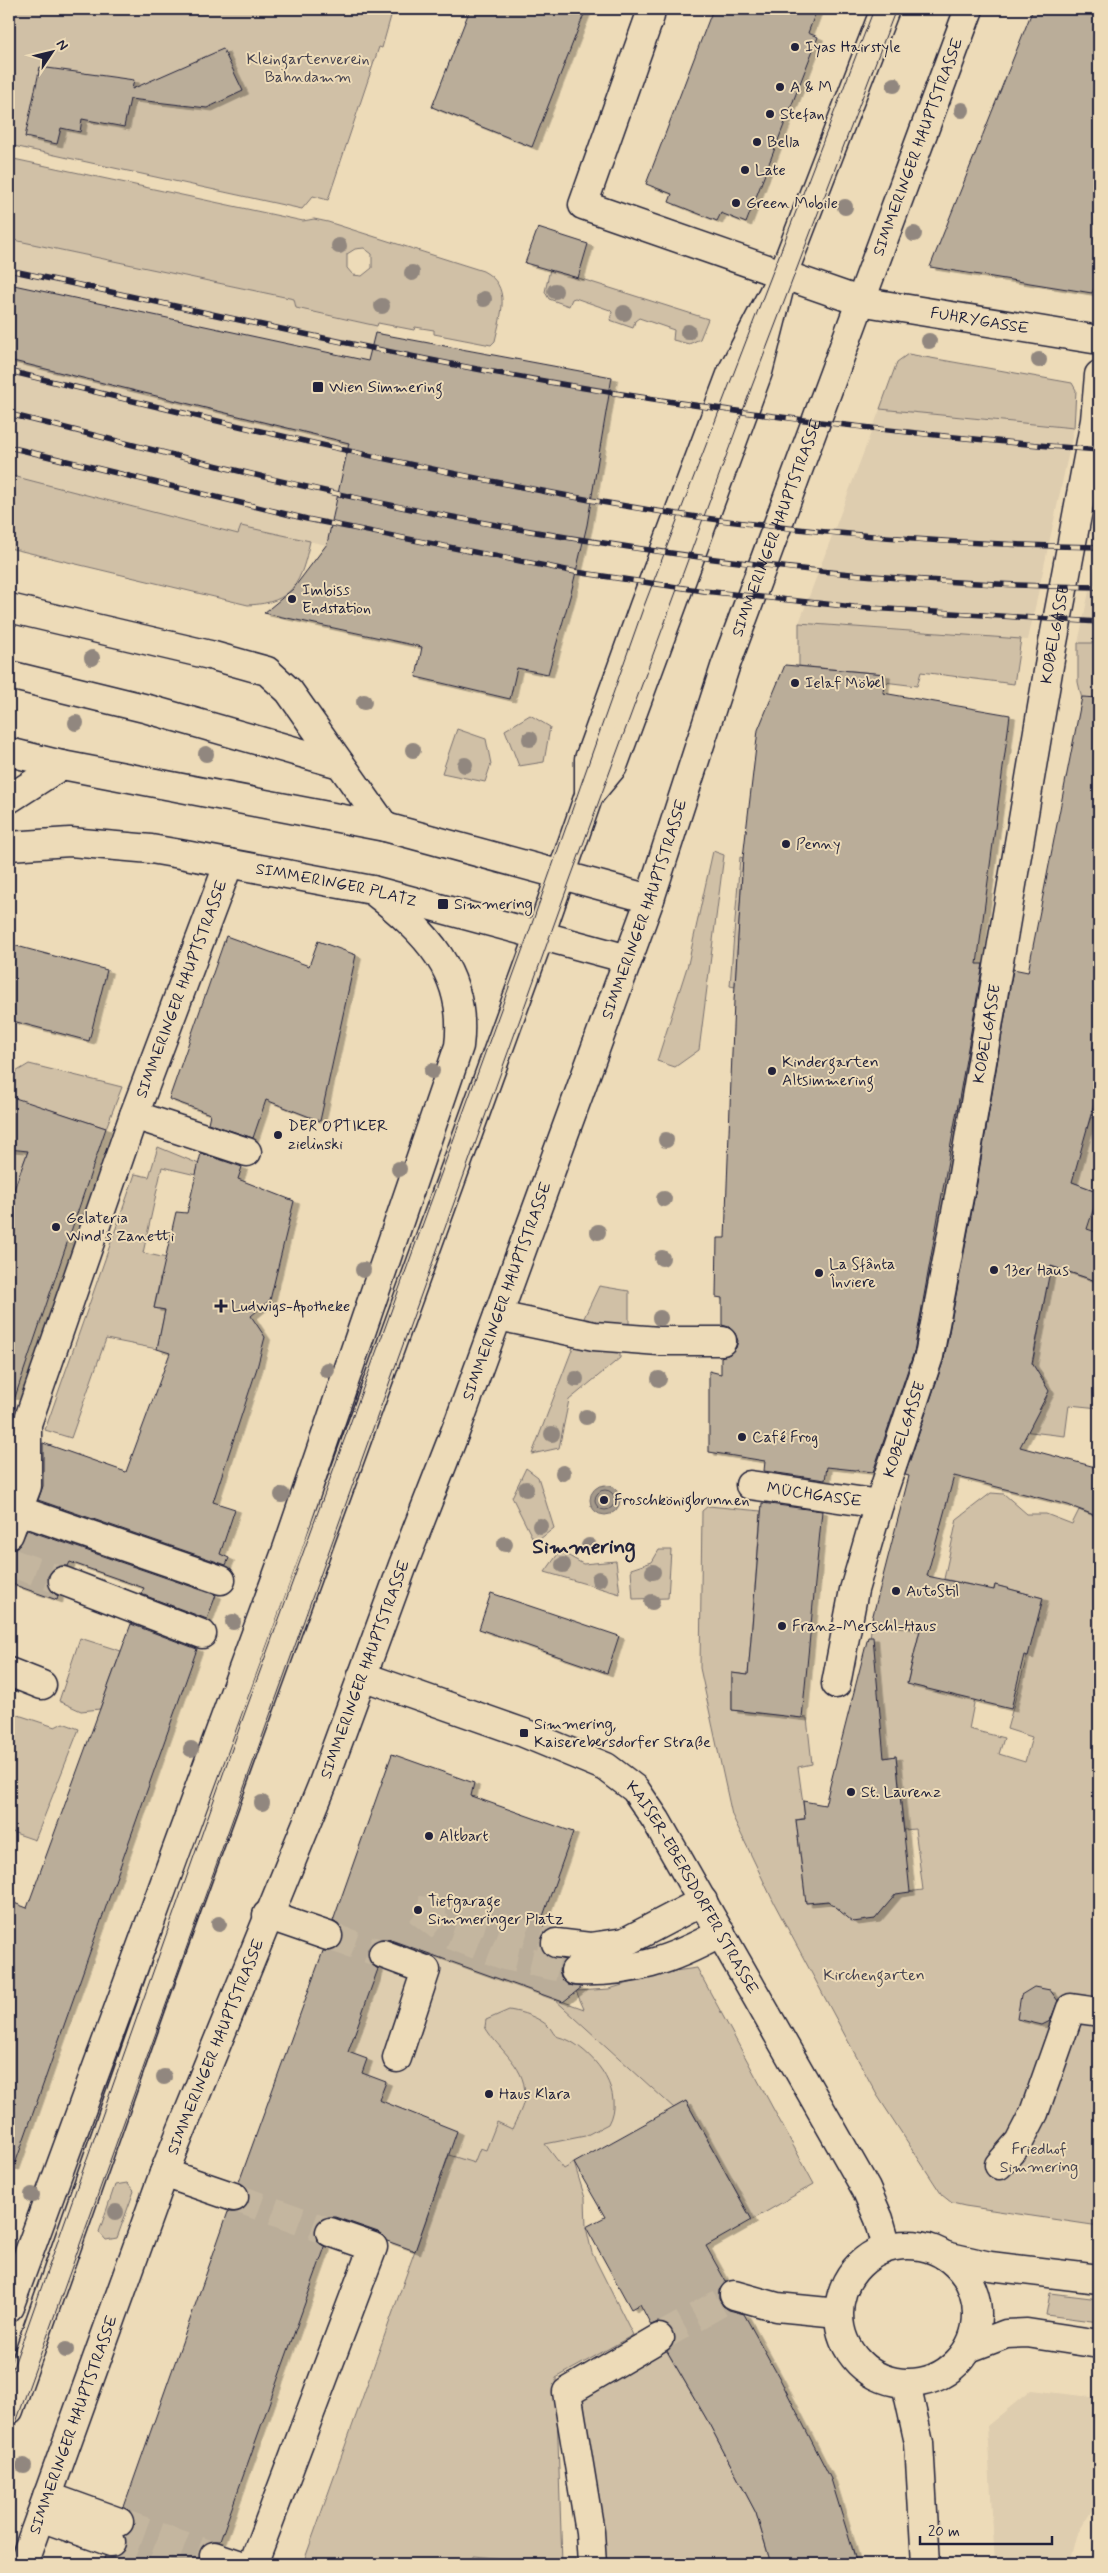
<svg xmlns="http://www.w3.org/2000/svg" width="1108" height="2573" font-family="Mynerve,sans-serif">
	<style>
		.built { fill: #decdaf }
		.green { fill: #d0c0a6; stroke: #797170; fill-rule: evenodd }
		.water { fill: #a59a8b; stroke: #716a6b }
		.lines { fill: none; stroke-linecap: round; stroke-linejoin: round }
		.shore { stroke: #56525b; stroke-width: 1 }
		.building { fill: #baad99; stroke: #22223b; filter: url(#shadow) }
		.minor-tunnel { stroke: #c4b69f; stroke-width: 28; stroke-dasharray: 28 14; stroke-linecap: butt }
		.minor-casing { stroke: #22223b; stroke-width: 31 }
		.major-casing { stroke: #22223b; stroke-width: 31 }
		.minor { stroke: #eddbb8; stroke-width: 28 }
		.major { stroke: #eddbb8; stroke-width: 28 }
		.tram { stroke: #22223b; stroke-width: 1 }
		.rail-casing { stroke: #22223b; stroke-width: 5.5 }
		.rail { stroke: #eddbb8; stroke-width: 4; stroke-dasharray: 11; stroke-linecap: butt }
		.tree { fill: #91877f }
		.poi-dot { fill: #22223b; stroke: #eddbb8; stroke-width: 2 }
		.labels { text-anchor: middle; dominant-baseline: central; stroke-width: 4; stroke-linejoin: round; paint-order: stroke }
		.poi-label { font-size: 16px; fill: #22223b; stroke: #eddbb8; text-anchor: start }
		.park-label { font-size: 16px; fill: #454250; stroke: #eddbb8 }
		.street-label { font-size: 16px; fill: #22223b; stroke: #eddbb8 }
		.district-label { font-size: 21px; font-weight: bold; fill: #22223b; stroke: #eddbb8 }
	</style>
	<defs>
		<filter id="shadow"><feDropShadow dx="5.5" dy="3" stdDeviation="0" flood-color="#0004"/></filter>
	</defs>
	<rect width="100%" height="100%" fill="#eddbb8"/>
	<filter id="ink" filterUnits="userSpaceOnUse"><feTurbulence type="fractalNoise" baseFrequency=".02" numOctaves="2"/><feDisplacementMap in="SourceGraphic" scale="10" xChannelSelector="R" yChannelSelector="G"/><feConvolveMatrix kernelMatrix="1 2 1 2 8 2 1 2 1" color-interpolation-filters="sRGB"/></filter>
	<g filter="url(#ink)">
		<g class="built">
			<polygon points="9,239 294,299 296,309 377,326 326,545 242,526 238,534 9,475"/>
			<polygon points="880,409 1074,428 1028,640 799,623"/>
			<polygon points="1099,543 1099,643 1078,643 1090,587"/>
			<polygon points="334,1920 553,1998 674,2108 564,2169 545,2144 486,2150 474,2164 449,2155 415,2251 317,2217 282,2064"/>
			<polygon points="1031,2390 1099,2398 1099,2499 1076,2536 1069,2564 995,2564 987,2426"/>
		</g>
		<g class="green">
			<polygon points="9,9 393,9 382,48 379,47 328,200 313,196 302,209 9,145"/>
			<path d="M9 158 303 221 314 219 328 222 483 271C512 286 501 314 495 341L491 345 434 334V330L415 327 414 330 378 323 377 326 296 308 294 299 9 239ZM364 248 372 254V268L362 276 353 275 347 268V254L355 249Z"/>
			<polygon points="550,269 708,319 700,339 689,344 673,340 674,330 639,318 635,321 633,328 610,320 612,312 610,310 575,298 572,299 569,306 549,299 545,292"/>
			<polygon points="908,354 1072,383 1076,390 1074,428 880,409 897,362"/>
			<path d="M9 475 238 534 241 526 310 541C301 582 294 603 248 605L9 548Z"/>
			<polygon points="799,623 1021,639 1014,684 921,672 917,686 884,682 885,674 799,666"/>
			<polygon points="1078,643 1099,643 1099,725 1087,721 1078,682"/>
			<polygon points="530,715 550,727 544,762 519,766 505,730"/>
			<polygon points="457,729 486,739 491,764 485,782 442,773"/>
			<polygon points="713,851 724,855 699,1050 675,1067 657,1061 688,964"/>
			<polygon points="740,857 743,858 735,987 730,986"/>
			<polygon points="29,1064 122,1087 106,1128 44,1108 9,1203 9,1076"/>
			<polygon points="1091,1117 1099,1121 1099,1192 1064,1179 1074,1127 1087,1128"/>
			<polygon points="158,1147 199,1164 196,1175 162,1167 143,1253 176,1260 172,1280 160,1278 154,1308 165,1310 157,1349 106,1339 71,1438 45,1430 135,1174 149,1177"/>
			<polygon points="1026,1258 1099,1282 1099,1408 1069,1405 1065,1436 1022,1431 1044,1404 1048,1393 1043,1378 1031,1372 1046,1291"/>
			<polygon points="599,1286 629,1291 629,1326 583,1320"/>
			<polygon points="575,1342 620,1353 620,1358 569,1400 559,1448 532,1454"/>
			<polygon points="526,1468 538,1477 554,1528 535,1543 512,1497"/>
			<polygon points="991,1493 1004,1494 1027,1514 1046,1514 1072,1524 1079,1510 1099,1517 1099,2226 965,2206 952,2203 942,2195 877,2095 774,1903 732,1815 700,1668 702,1511 708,1506 761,1511 748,1675 732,1673 732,1710 807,1718 812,1764 798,1767 805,1818 796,1820 806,1903 834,1901 835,1907 853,1921 875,1919 891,1899 890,1894 923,1890 915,1829 904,1830 896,1756 884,1758 866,1680 872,1619 920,1630 907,1683 964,1697 976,1693 969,1729 1004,1738 999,1754 1025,1762 1032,1737 1007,1729 1043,1598 995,1585 989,1606 971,1585 944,1579 957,1519"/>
			<polygon points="659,1550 671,1550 668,1598 633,1599 631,1569 652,1562"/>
			<polygon points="560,1551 583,1564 616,1561 620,1594 545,1572"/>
			<polygon points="80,1638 121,1651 100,1709 81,1711 59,1701"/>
			<polygon points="9,1712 55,1727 63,1723 79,1729 35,1840 9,1831"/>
			<polygon points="697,1968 814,2184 752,2220 686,2101 674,2108 553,1998 584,2009 576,1991 609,1989 667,1972"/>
			<path d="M509 2010C522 2012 538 2017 548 2026 551 2028 552 2032 555 2035 559 2038 565 2038 570 2041 597 2056 625 2093 608 2124L585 2136 545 2144 564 2169 574 2163 585 2198 586 2227 592 2253 633 2335 556 2378 562 2564 473 2556 472 2564H303L449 2155 474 2163 480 2148 486 2150 497 2122 512 2129C516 2120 522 2110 524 2100 530 2069 498 2050 485 2027L486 2020Z"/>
			<polygon points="127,2183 134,2191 117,2238 106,2240 99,2232 115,2185"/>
			<polygon points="1050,2293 1099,2299 1099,2322 1046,2315"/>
			<polygon points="662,2343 706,2418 756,2513 771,2564 600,2564 578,2392"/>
		</g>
		<circle class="water" cx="605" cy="1500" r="15"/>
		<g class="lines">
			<circle class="shore" cx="605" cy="1500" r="10"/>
		</g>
		<g class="building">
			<polygon points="470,9 586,9 532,147 432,107"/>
			<polygon points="713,9 817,9 808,33 818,37 746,223 721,213 717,221 669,202 672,194 646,184"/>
			<polygon points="1033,9 1099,9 1099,278 1092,293 930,267"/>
			<polygon points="223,49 243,91 207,108 130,99 124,127 82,119 80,132 61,128 57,144 25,137 40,67 134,80 132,89"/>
			<polygon points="538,228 588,244 578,278 525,263"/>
			<polygon points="9,284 368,361 375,333 612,377 587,525 571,593 548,674 517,668 510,699 416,677 422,647 264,613 293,589 327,544 349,443 9,360"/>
			<polygon points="785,665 885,674 883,693 1010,715 977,964 983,964 914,1352 873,1472 827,1467 825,1480 764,1471 765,1461 709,1452 709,1371 721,1374 721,1357 730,1354 736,1348 738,1341 735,1333 729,1327 722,1325 722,1298 716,1297 717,1238 725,1238 734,1001 743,858 758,730"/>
			<polygon points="1082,697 1099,698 1099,1086 1072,1182 1099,1192 1087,1229 1099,1233 1099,1282 1051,1266 1032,1363 1049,1391 1020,1447 1099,1468 1099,1517 1068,1505 954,1476 927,1576 994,1590 995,1585 1043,1598 1028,1656 1024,1655 1011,1709 907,1684 920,1630 872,1619 909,1476 905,1475 944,1359 976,1189 1013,969 1028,972"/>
			<polygon points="226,936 309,966 318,941 356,955 320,1121 266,1100 253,1138 208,1123 210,1114 169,1099"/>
			<polygon points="9,944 107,970 89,1041 9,1020"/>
			<polygon points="9,1096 106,1128 15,1397 9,1396 9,1203 28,1151 9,1149"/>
			<polygon points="201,1153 242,1167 238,1179 294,1201 270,1300 251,1316 265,1337 257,1368 213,1502 235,1509 220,1554 229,1558 226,1565 38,1500 43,1486 43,1443 126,1472 170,1353 157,1349 165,1310 154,1308 176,1212 187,1213"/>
			<polygon points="9,1431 11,1432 11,1483 9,1490"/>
			<polygon points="762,1503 822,1511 802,1718 732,1710 732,1673 748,1675"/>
			<polygon points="27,1530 216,1595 207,1619 141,1594 144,1588 70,1562 68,1566 61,1566 54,1569 48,1576 48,1584 51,1591 58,1596 57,1600 9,1583 9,1549 19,1546"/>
			<polygon points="491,1593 619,1636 607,1673 479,1629"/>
			<polygon points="131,1624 197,1649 14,2167 9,2166 9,1901 27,1908"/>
			<polygon points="868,1637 873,1637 884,1758 896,1756 910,1892 896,1894 875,1919 853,1922 828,1901 806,1903 796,1820 805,1819 803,1801 825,1805"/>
			<polygon points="392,1754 474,1783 471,1796 573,1832 541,1922 547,1931 540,1942 542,1949 546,1955 565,1960 559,1970 562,1979 568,1985 582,1987 563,2002 388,1939 380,1939 373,1942 368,1949 368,1957 371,1964 378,1969 348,2052 367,2059 362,2073 386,2082 379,2100 457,2131 415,2251 387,2241 378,2232 335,2217 327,2217 319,2221 315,2227 315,2235 319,2243 325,2247 220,2541 210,2541 203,2545 199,2552 201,2564 102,2564 105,2556 113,2557 122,2554 126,2547 125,2536 133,2528 134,2520 131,2512 124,2507 228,2212 237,2212 244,2209 249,2202 249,2194 245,2186 239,2182 323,1951 330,1951 338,1948 343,1941 343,1933 340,1926 333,1921"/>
			<polygon points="1034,1987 1050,1990 1058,2001 1050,2021 1042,2025 1017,2019 1021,1995"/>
			<polygon points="686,2101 752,2220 706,2246 726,2282 719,2290 719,2299 723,2306 729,2310 744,2314 780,2379 831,2479 857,2564 771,2564 756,2513 706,2418 667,2351 673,2345 675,2337 673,2331 666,2324 658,2322 651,2325 640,2304 631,2309 586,2227 605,2217 574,2163"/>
		</g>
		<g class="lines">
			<g class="minor-tunnel">
				<polyline points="9,1562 63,1581"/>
				<polyline points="418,1910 450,1935 505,1956 575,1971"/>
				<polyline points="418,1910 458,1914 556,1943"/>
				<polyline points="328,1936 383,1954"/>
				<polyline points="234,2197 330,2232"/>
				<polyline points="659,2338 734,2295"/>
				<polyline points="119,2522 214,2556"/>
				<polyline points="111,2542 169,2564"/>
			</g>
			<g class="minor-casing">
				<g id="minor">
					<path id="s1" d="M650 16 583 205 859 301 1099 340"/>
					<polyline points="9,608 210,655 267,671 289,691 385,827"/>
					<polyline points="9,675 148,709 340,764"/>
					<polyline points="9,752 62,765 385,827 650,899"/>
					<polyline points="589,795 613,766 758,372 783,274 885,9"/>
					<polyline points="9,799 62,765"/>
					<path id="s2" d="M9 846 70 842 151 849 180 854 372 890 628 959"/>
					<polyline points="134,1115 247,1152"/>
					<polyline points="498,1316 594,1336 659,1341 722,1341"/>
					<path id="s3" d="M750 1485 879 1504"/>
					<polyline points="18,1510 221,1580"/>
					<path id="s4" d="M9 1534 27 1486V1424L134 1115 229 863"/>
					<polyline points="63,1581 202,1634"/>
					<polyline points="9,1672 42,1685"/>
					<path id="s5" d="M836 1684 854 1590 879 1504 929 1356 961 1186 1052 648 1095 420 1099 375"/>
					<polyline points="267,1915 328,1936"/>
					<polyline points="556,1943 590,1947 625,1942 703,1901"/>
					<polyline points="383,1954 426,1970 397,2058"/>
					<path d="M575 1971C633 1973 670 1961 721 1933"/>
					<polyline points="999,2165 1019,2142 1034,2113 1071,2008 1099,2012"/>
					<polyline points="164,2173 234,2197"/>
					<polyline points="734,2295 777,2307 838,2313"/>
					<path d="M9 2307 287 1549 459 1046C468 973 426 932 372 890"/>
					<polyline points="9,2410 162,1976 540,935 589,795 589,759 644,606 732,372 783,274"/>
					<polyline points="47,2496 119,2522"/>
					<polyline points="40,2517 111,2542"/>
					<polyline points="214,2556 238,2564"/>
					<polyline points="253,2564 373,2247 330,2232"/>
					<polyline points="592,2564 590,2532 567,2392 659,2338"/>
				</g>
			</g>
			<g class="major-casing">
				<g id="major">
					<path id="s6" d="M362 1676 524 1733 606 1767 635 1789 656 1820 866 2189 879 2219 887 2247"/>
					<circle cx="908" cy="2314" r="69"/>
					<polyline points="946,2256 990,2266 1099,2279"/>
					<polyline points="969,2348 1006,2334 1027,2333 1099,2344"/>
					<polyline points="906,2384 919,2443 926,2564"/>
					<path id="s7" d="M23 2564 164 2173 322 1786 403 1565 459 1422 650 899 725 667 969 9"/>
				</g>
			</g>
			<use href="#minor" class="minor"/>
			<use href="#major" class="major"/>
			<g class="tram">
				<polyline points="9,2379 239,1729 529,932 644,606 874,9"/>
				<polyline points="9,2442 571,877 752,386 896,9"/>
			</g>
			<g class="rail-casing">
				<g id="rail">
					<path d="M9 270C170 304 331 342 493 372 693 409 896 434 1099 450"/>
					<path d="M9 371C202 418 394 464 590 500 758 530 929 544 1099 547"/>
					<path d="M9 414C151 449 293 487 437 514 655 556 877 585 1099 587"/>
					<polyline points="9,447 307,519 576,572 704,591 854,607 1099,622"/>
				</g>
			</g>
			<use href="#rail" class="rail"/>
		</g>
		<g class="tree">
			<circle cx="894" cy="85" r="8"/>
			<circle cx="962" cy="110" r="8"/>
			<circle cx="845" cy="207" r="8"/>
			<circle cx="914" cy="234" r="8"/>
			<circle cx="339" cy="246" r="8"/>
			<circle cx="412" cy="273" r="8"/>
			<circle cx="555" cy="291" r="8"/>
			<circle cx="484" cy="299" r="8"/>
			<circle cx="382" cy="306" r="8"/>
			<circle cx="624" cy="313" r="8"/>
			<circle cx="688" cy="332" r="8"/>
			<circle cx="929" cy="341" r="8"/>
			<circle cx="1039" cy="360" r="8"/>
			<circle cx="92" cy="658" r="8"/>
			<circle cx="364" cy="702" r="8"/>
			<circle cx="76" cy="723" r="8"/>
			<circle cx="530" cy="739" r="8"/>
			<circle cx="413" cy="750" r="8"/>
			<circle cx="206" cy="754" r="8"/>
			<circle cx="465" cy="765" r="8"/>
			<circle cx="432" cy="1071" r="8"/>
			<circle cx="666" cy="1140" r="8"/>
			<circle cx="399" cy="1169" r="8"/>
			<circle cx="664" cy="1199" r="8"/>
			<circle cx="598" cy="1232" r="8"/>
			<circle cx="662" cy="1258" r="8"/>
			<circle cx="363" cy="1270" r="8"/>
			<circle cx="660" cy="1318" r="8"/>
			<circle cx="327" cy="1370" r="8"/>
			<circle cx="576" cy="1379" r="8"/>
			<circle cx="659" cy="1379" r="8"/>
			<circle cx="586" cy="1417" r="8"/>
			<circle cx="552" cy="1434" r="8"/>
			<circle cx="563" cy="1473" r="8"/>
			<circle cx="526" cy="1489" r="8"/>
			<circle cx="282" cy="1495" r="8"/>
			<circle cx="540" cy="1526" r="8"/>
			<circle cx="505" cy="1544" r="8"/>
			<circle cx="589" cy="1546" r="8"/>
			<circle cx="563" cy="1565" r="8"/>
			<circle cx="653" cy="1572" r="8"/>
			<circle cx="599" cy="1579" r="8"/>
			<circle cx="652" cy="1602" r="8"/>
			<circle cx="233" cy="1622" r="8"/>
			<circle cx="191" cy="1749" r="8"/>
			<circle cx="262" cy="1803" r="8"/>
			<circle cx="219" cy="1924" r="8"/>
			<circle cx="164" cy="2077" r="8"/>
			<circle cx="32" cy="2195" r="8"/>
			<circle cx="116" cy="2212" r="8"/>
			<circle cx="66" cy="2350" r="8"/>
			<circle cx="24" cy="2466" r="8"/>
		</g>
	</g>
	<g class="poi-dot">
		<circle cx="795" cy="47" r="5"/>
		<circle cx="780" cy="87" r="5"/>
		<circle cx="770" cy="114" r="5"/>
		<circle cx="757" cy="142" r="5"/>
		<circle cx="745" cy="170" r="5"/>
		<circle cx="736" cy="203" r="5"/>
		<rect x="312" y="381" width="12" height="12" rx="2.5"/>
		<circle cx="292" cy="599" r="5"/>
		<circle cx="795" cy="683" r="5"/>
		<circle cx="786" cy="844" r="5"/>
		<rect x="437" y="898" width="12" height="12" rx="2.5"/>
		<circle cx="772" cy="1071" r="5"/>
		<circle cx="278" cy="1135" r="5"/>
		<circle cx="56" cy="1227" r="5"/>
		<circle cx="994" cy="1270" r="5"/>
		<circle cx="819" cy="1273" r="5"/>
		<path d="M218.5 1298.5h5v5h5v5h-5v5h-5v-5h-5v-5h5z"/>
		<circle cx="742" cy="1437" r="5"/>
		<circle cx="604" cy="1500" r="5"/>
		<circle cx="896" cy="1591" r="5"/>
		<circle cx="782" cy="1626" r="5"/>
		<rect x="519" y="1728" width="10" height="10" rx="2.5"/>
		<circle cx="851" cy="1792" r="5"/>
		<circle cx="429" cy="1836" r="5"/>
		<circle cx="418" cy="1910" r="5"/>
		<circle cx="489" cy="2094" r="5"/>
	</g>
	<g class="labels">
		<g class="poi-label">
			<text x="805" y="47">Iyas Hairstyle</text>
			<text x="790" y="87">A &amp; M</text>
			<text x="780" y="114">Stefan</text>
			<text x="767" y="142">Bella</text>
			<text x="755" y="170">Late</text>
			<text x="746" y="203">Green Mobile</text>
			<text x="329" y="387">Wien Simmering</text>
			<text x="302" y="590">Imbiss<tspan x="302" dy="18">Endstation</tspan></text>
			<text x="805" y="683">Ielaf Möbel</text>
			<text x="796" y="844">Penny</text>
			<text x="454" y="904">Simmering</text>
			<text x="782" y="1062">Kindergarten<tspan x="782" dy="18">Altsimmering</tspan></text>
			<text x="288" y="1126">DER OPTIKER<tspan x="288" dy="18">zielinski</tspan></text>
			<text x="66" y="1218">Gelateria<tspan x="66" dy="18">Wind's Zanetti</tspan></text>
			<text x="829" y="1264">La Sfânta<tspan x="829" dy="18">Înviere</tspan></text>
			<text x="1004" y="1270">13er Haus</text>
			<text x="231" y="1306">Ludwigs-Apotheke</text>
			<text x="752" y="1437">Café Frog</text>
			<text x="614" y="1500">Froschkönigbrunnen</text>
			<text x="906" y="1591">AutoStil</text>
			<text x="792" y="1626">Franz-Merschl-Haus</text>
			<text x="534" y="1724">Simmering,<tspan x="534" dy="18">Kaiserebersdorfer Straße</tspan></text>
			<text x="861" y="1792">St. Laurenz</text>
			<text x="439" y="1836">Altbart</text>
			<text x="428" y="1901">Tiefgarage<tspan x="428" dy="18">Simmeringer Platz</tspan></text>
			<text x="499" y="2094">Haus Klara</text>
		</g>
		<g class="park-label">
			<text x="308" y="59">Kleingartenverein<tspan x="308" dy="18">Bahndamm</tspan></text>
			<text x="874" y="1975">Kirchengarten</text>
			<text x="1039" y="2149">Friedhof<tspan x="1039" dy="18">Simmering</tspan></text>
		</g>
		<g class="street-label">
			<text stroke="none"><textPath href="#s7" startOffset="2578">SIMMERINGER HAUPTSTRASSE</textPath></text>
			<text stroke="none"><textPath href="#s1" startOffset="615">FUHRYGASSE</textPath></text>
			<text stroke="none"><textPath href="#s7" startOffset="2172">SIMMERINGER HAUPTSTRASSE</textPath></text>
			<text stroke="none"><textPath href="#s5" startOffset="1074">KOBELGASSE</textPath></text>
			<text stroke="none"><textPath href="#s2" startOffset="331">SIMMERINGER PLATZ</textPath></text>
			<text stroke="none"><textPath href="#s7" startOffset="1768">SIMMERINGER HAUPTSTRASSE</textPath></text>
			<text stroke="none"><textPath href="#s4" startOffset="575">SIMMERINGER HAUPTSTRASSE</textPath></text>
			<text stroke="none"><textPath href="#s5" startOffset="669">KOBELGASSE</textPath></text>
			<text stroke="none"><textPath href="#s7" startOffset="1362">SIMMERINGER HAUPTSTRASSE</textPath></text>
			<text stroke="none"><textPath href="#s5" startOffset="264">KOBELGASSE</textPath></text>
			<text stroke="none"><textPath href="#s3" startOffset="65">MÜCHGASSE</textPath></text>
			<text stroke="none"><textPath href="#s7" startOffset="958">SIMMERINGER HAUPTSTRASSE</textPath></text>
			<text stroke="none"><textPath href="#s6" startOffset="411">KAISER-EBERSDORFER STRASSE</textPath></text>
			<text stroke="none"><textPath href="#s7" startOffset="552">SIMMERINGER HAUPTSTRASSE</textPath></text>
			<text stroke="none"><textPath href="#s7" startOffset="148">SIMMERINGER HAUPTSTRASSE</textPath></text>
		</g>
		<g class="district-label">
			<text x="584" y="1547">Simmering</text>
		</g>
	</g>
	<rect width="1108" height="2573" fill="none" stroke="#eddbb8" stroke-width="30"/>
	<rect x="15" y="15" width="1078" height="2543" fill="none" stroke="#22223b" stroke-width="2" filter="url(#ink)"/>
	<g transform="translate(52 52) rotate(55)" stroke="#eddbb8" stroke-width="4" paint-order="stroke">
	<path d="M0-4L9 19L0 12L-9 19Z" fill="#22223b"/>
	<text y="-8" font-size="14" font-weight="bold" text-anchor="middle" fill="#22223b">N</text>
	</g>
	<path d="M920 2536v8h132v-8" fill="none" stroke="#22223b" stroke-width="2.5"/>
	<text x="928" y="2536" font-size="15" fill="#22223b" stroke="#eddbb8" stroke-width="4" paint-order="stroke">20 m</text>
</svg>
